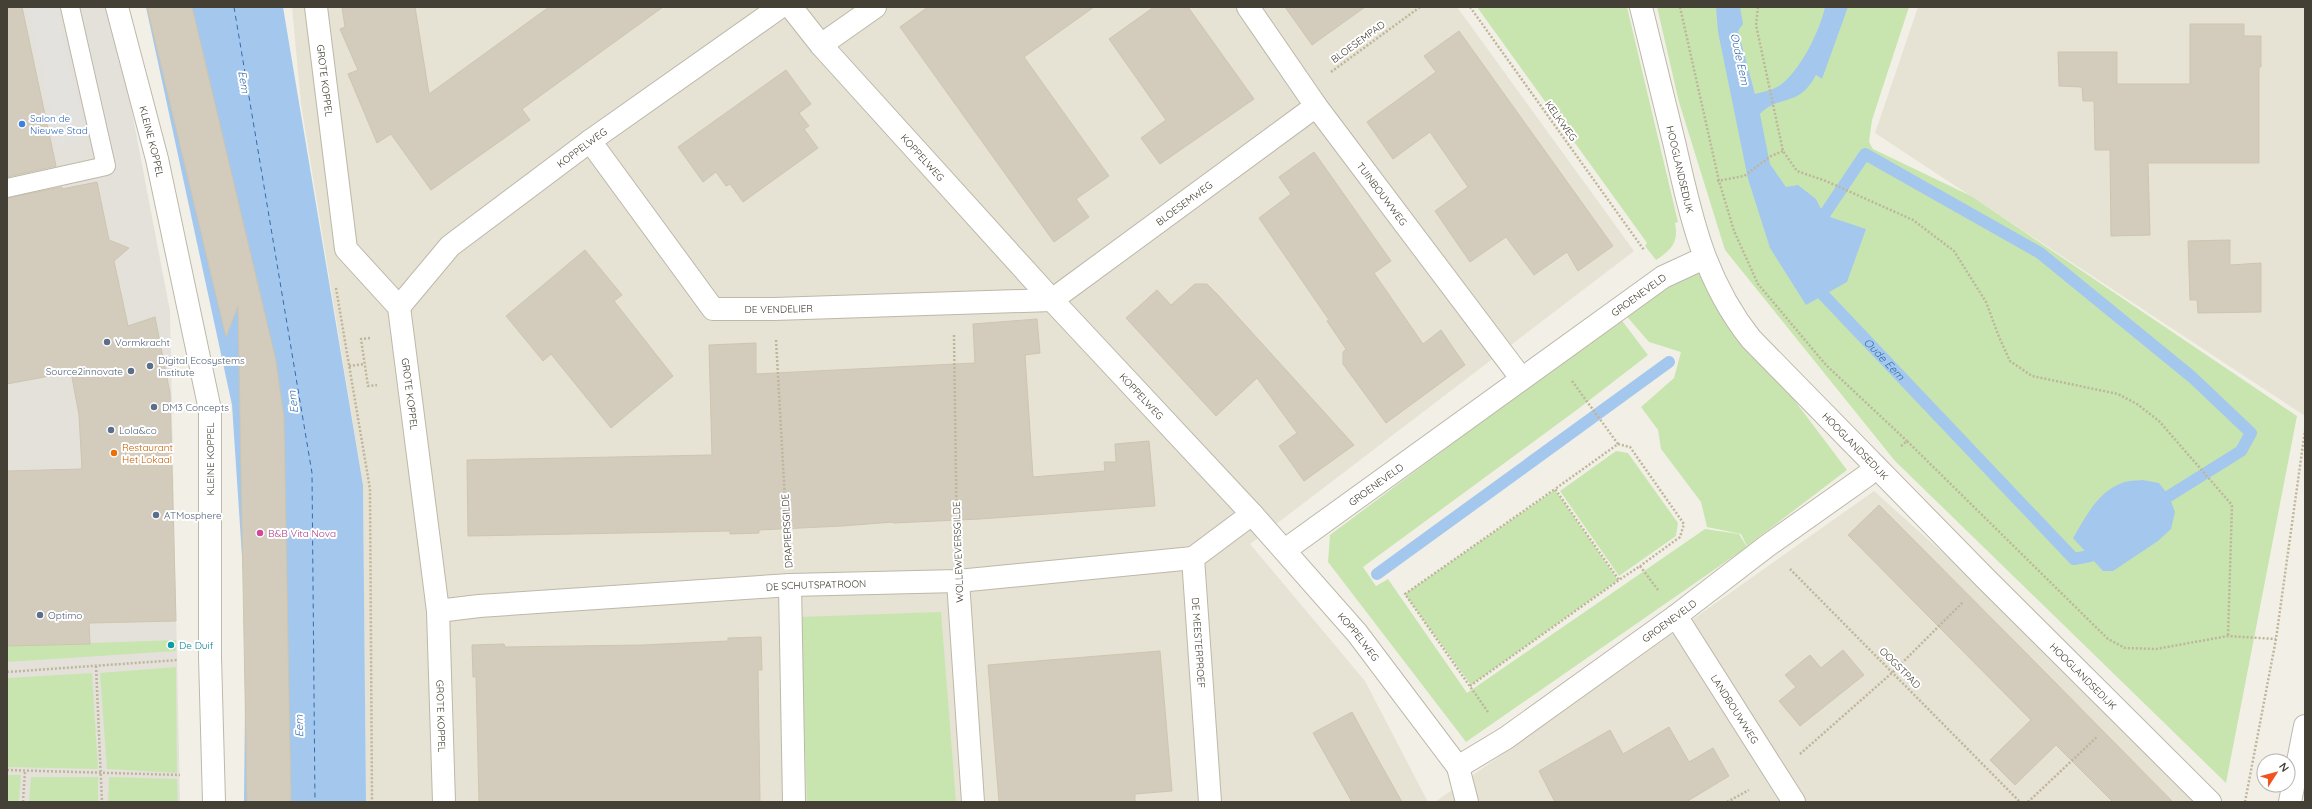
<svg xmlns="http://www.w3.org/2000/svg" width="2312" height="809" font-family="Quicksand,sans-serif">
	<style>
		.residential { fill: #e6e2d4 }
		.industrial { fill: #e4e1db }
		.green { fill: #c8e5b0 }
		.parking { fill: #e3e2de }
		.water { fill: #a4c8ed }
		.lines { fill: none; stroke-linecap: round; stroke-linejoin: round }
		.stream { stroke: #a4c8ed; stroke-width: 12 }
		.ferry { stroke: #326dad; stroke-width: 1; stroke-dasharray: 5 4; stroke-linecap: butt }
		.building { fill: #d3ccbc; stroke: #cec5af }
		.lane-casing { stroke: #bdb8a9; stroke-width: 20 }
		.street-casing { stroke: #bdb8a9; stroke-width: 24 }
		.path { stroke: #bfb59a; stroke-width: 2.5; stroke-dasharray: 2 2; stroke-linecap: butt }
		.lane { stroke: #fff; stroke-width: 18 }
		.street { stroke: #fff; stroke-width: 22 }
		.shop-dot { fill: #3f7fe0; stroke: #fff; stroke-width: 1.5 }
		.service-dot { fill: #5c6f8a; stroke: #fff; stroke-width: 1.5 }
		.food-dot { fill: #e8710a; stroke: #fff; stroke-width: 1.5 }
		.hotel-dot { fill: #d1479c; stroke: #fff; stroke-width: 1.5 }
		.culture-dot { fill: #0f9aa8; stroke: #fff; stroke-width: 1.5 }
		.labels { text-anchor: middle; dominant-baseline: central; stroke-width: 4; stroke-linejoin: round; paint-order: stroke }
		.street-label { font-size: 10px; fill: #454035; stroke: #fff }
		.shop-label { font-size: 10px; fill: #366cbe; stroke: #fff; text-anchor: start }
		.service-label { font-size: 10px; fill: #4e5e75; stroke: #fff; text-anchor: start }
		.food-label { font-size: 10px; fill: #c56008; stroke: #fff; text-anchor: start }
		.hotel-label { font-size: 10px; fill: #b23c85; stroke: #fff; text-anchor: start }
		.culture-label { font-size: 10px; fill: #0d838f; stroke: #fff; text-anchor: start }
		.water-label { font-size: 11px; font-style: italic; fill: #326dad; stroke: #fff }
	</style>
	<rect width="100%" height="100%" fill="#f2f0e6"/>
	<g class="residential">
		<polygon points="292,7 1457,7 1634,251 1250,544 1365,681 1428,802 366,802 363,485 301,104"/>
		<polygon points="1918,7 2305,7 2305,416 1875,133"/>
		<polygon points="1874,491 2221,802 1435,802"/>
	</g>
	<polygon class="industrial" points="7,7 112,7 170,311 180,802 7,802"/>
	<g class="green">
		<path d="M1477 7H1627L1678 222 1675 223C1679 243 1671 250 1656 260L1645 246 1647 243Z"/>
		<polygon points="1657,7 1909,7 1872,120 1869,142 1873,149 1971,196 2297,416 2226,783 1895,461 1725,250 1679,102"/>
		<polygon points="1690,262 1847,470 1747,546 1741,534 1707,527 1701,502 1661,449 1658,430 1641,407 1674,378 1681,352 1649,342 1623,312"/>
		<polygon points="1620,318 1648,355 1578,409 1363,567 1376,586 1388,579 1467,693 1705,529 1739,534 1747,547 1466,742 1328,562 1330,535"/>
		<polygon points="1616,451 1628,453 1678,523 1676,536 1619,576 1560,491"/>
		<polygon points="1555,490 1618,580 1471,685 1405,594"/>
		<polygon points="941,612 956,802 807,802 800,617"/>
		<polygon points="176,640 176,651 7,662 7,646"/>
		<polygon points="176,667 177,773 107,769 100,673"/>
		<polygon points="92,673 98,769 7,767 7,678"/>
		<polygon points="7,775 21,775 19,802 7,802"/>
		<polygon points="31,777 98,777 98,802 29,802"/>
		<polygon points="109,777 177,779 178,802 108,802"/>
	</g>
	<polygon class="parking" points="28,7 56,7 86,137 58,145"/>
	<g class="water">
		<polygon points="146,7 283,7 363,485 366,802 244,802 246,617 232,405"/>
		<path d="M1716 7H1740L1743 24 1738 31 1755 94C1763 92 1772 90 1779 86 1799 73 1820 31 1825 7H1848L1822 79 1816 75C1799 108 1779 94 1760 114L1770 164 1786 187 1798 185 1816 199 1824 215 1866 229 1847 282 1806 305 1770 248 1748 179 1718 32Z"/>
		<path d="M2143 480 2159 483 2169 496 2175 512 2171 529 2158 541 2113 571H2103L2073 538C2085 518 2098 491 2122 483 2128 480 2136 481 2143 480Z"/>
	</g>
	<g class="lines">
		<g class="stream">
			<polyline points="1811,224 1824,215 1865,154 2040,253 2192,377 2251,433 2241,451 2169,496"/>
			<path id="s1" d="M1812 283 2074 559 2090 556"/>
			<polyline points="1377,574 1669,362"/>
		</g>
		<polyline class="ferry" points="234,7 312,473 315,802"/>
	</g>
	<g class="building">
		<polygon points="7,7 22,7 56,166 7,177"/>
		<polygon points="147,7 192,7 276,361 284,418 291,802 247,802 238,306 226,337"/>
		<polygon points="342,7 415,7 429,94 549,7 663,7 522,109 530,120 431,190 391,134 377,143 348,74 358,70 340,29 345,27"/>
		<polygon points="928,7 1094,7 1024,57 1109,176 1076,199 1089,217 1054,242 900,27"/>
		<polygon points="1154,7 1188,7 1254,99 1160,164 1141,138 1166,120 1109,39"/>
		<polygon points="1285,7 1365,7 1312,45"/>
		<polygon points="2190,24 2244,24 2244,36 2261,36 2261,67 2259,67 2259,163 2148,163 2150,235 2111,236 2110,150 2095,150 2094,101 2083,101 2082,87 2059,86 2058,52 2117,52 2117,84 2190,84"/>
		<polygon points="1459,31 1613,246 1578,271 1567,252 1534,275 1506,237 1470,262 1435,211 1468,187 1430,132 1393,159 1367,122 1436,72 1424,56"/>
		<polygon points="786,70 811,104 799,113 809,126 804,129 818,148 743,202 730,184 726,186 716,172 703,182 678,147"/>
		<polygon points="1314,152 1391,261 1374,273 1423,344 1441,330 1465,365 1386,423 1343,364 1343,352 1346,349 1327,321 1329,320 1259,218 1291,194 1279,177"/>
		<polygon points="97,182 109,240 129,248 114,261 128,326 155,317 170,393 176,621 89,623 90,644 7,646 7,471 82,469 79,415 71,372 7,384 7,198 62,187 62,189"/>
		<polygon points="2230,240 2230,265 2261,263 2261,312 2198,313 2197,300 2190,300 2188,241"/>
		<polygon points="585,250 622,295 614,301 673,376 611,428 551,354 543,361 506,316"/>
		<polygon points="1195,284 1207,284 1218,295 1354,445 1304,481 1279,446 1297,433 1257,378 1216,416 1126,318 1157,290 1171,305"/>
		<polygon points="1037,319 1040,353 1025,355 1033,477 1105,471 1104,462 1116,462 1115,444 1149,441 1155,506 980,519 893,523 893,522 842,526 759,530 759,533 730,534 730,531 468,536 467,460 712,455 709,345 756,343 756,374 975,363 973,324"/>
		<polygon points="1879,505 2036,663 2173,802 2113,802 2056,745 2015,785 1990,760 2031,720 1848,535"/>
		<polygon points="761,637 762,670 758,670 760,802 479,802 476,677 473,677 472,645 504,644 505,647 643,645 728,641 728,638"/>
		<polygon points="1843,650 1864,675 1800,726 1779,701 1796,687 1785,675 1810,655 1821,668"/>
		<polygon points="1160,651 1172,791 1135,794 1135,802 999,802 988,665"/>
		<polygon points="1352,712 1370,745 1402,802 1352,802 1313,733"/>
		<polygon points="1669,727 1689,762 1713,748 1729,776 1686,802 1555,802 1539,771 1610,730 1623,754"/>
	</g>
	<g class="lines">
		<g class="lane-casing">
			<polyline id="lane" points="7,188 106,166 70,7"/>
		</g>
		<g class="street-casing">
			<g id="street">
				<path id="s2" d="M117 7 157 159 210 410V657L214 802"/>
				<path id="s3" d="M316 7 346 249 399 307 438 611 444 802"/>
				<path id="s4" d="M791 7 821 45 1052 300 1252 514 1357 633 1458 767 1467 802"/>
				<path id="s5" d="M1248 7 1316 106 1521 378"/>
				<path id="s6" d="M1641 7C1652 53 1664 100 1675 146 1691 217 1704 280 1751 339L1986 579 2210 802"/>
				<polyline points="821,45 875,7"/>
				<path id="s7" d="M590 141 713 309H774L1052 300 1316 106"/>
				<path id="s8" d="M399 307 450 246 590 141 780 7"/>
				<path id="s9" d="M1285 550 1663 277 1704 258"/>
				<path id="s10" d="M1193 558 1210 802"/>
				<polyline points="1193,558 1252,514"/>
				<polyline points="958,581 973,802"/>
				<polyline points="790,585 794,802"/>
				<path id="s11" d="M438 611 479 606 790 585 958 581 1193 558"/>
				<path id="s12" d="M1676 616 1794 802"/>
				<path id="s13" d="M1458 767 1506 738 1676 616 1767 546 1866 476 1876 467"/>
				<polyline points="2290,802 2305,726"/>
			</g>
		</g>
		<g class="path">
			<polyline points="1470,7 1644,250"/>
			<polyline points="1680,7 1719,181 1734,231 1758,284 1826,365 1907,441"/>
			<polyline points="1758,7 1756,25 1783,151 1797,171 1826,181 1913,220 1954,251 1986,302 1999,337 2010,361 2032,376 2118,394 2137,404 2159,421 2232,505 2228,636"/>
			<polyline points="1331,72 1420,7"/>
			<polyline points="1717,181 1744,176 1771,156 1783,151"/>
			<polyline points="336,288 370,489 372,802"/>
			<polyline points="954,335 957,548"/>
			<polyline points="370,338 361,339 368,386 377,385"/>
			<polyline points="776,340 788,553"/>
			<polyline points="349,366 365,364"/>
			<polyline points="1572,381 1618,444 1555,489 1619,580 1640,566 1658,590"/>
			<polyline points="1618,444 1630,447 1684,524 1680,537 1640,566"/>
			<polyline points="1901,446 1907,441 2108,639 2125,648 2156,649 2228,636 2276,639"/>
			<polyline points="1790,569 2020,802"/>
			<polyline points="96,666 102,802"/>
			<polyline points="7,672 178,660"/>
			<polyline points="1470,686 1619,580"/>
			<polyline points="1488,712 1405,594 1555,489"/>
			<polyline points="1800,754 1893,672 1963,602"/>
			<polyline points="7,770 180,775"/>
			<polyline points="23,802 25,771"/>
			<polyline points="1727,802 1749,790"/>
			<polyline points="2028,802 2098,736"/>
			<polyline points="2245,802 2276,639 2305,430"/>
		</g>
		<use href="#lane" class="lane"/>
		<use href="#street" class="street"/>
	</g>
	<circle class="shop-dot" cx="22" cy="124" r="4"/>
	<g class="service-dot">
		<circle cx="107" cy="342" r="4"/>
		<circle cx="150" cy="366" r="4"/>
		<circle cx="131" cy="371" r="4"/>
		<circle cx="154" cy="407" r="4"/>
		<circle cx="111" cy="430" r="4"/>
		<circle cx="156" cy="515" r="4"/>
		<circle cx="40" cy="615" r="4"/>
	</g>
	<circle class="food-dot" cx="114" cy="453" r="4"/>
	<circle class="hotel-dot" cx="260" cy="533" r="4"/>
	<circle class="culture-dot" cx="171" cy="645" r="4"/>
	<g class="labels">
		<g class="street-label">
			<text transform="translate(1358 42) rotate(-36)">BLOESEMPAD</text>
			<text stroke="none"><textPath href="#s3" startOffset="74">GROTE KOPPEL</textPath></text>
			<text transform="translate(1561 121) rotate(54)">KELKWEG</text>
			<text stroke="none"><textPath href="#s2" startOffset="139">KLEINE KOPPEL</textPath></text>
			<text stroke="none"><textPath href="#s8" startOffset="244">KOPPELWEG</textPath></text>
			<text stroke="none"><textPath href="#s4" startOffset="200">KOPPELWEG</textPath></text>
			<text stroke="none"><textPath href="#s6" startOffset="167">HOOGLANDSEDIJK</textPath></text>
			<text stroke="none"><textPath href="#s5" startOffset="230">TUINBOUWWEG</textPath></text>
			<text stroke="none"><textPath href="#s7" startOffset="711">BLOESEMWEG</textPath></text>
			<text stroke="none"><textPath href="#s9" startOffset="436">GROENEVELD</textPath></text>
			<text stroke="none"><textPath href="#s7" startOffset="274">DE VENDELIER</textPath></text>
			<text stroke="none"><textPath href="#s3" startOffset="410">GROTE KOPPEL</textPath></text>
			<text stroke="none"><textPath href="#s4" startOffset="524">KOPPELWEG</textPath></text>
			<text stroke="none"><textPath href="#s6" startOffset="502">HOOGLANDSEDIJK</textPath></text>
			<text transform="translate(210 459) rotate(-90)">KLEINE KOPPEL</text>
			<text stroke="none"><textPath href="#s9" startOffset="112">GROENEVELD</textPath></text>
			<text transform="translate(787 531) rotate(-93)">DRAPIERSGILDE</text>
			<text transform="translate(958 552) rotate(-92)">WOLLEWEVERSGILDE</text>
			<text stroke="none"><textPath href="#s11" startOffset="379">DE SCHUTSPATROON</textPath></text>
			<text stroke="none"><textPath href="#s13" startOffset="257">GROENEVELD</textPath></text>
			<text stroke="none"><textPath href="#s4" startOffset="848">KOPPELWEG</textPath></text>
			<text stroke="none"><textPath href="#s10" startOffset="85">DE MEESTERPROEF</textPath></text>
			<text transform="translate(1900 668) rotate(45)">OOGSTPAD</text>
			<text stroke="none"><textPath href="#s6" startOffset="826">HOOGLANDSEDIJK</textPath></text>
			<text stroke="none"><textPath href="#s12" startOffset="110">LANDBOUWWEG</textPath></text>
			<text stroke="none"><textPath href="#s3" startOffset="734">GROTE KOPPEL</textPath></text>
		</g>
		<g class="shop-label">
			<text x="30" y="118">Salon de<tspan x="30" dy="12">Nieuwe Stad</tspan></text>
		</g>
		<g class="service-label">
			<text x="115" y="342">Vormkracht</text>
			<text x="158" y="360">Digital Ecosystems<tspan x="158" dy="12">Institute</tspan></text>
			<text x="123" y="371" text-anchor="end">Source2innovate</text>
			<text x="162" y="407">DM3 Concepts</text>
			<text x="119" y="430">Lola&amp;co</text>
			<text x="164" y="515">ATMosphere</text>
			<text x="48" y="615">Optimo</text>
		</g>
		<g class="food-label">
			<text x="122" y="447">Restaurant<tspan x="122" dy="12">Het Lokaal</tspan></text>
		</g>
		<g class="hotel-label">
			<text x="268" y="533">B&amp;B Vita Nova</text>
		</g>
		<g class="culture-label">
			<text x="179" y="645">De Duif</text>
		</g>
		<g class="water-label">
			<text transform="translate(1740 59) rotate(78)">Oude Eem</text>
			<text transform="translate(244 82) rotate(81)">Eem</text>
			<text stroke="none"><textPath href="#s1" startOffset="105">Oude Eem</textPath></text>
			<text transform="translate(293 402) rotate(-97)">Eem</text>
			<text transform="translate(299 726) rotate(-91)">Eem</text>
		</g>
	</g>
	<rect width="2312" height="809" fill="none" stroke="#454035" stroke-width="16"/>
	<g transform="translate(2276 773) rotate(54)"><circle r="19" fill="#ffffff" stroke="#b5b3ae"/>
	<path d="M0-3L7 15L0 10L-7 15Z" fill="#f2521d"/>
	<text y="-6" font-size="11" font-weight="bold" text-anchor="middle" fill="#454035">N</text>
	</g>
</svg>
